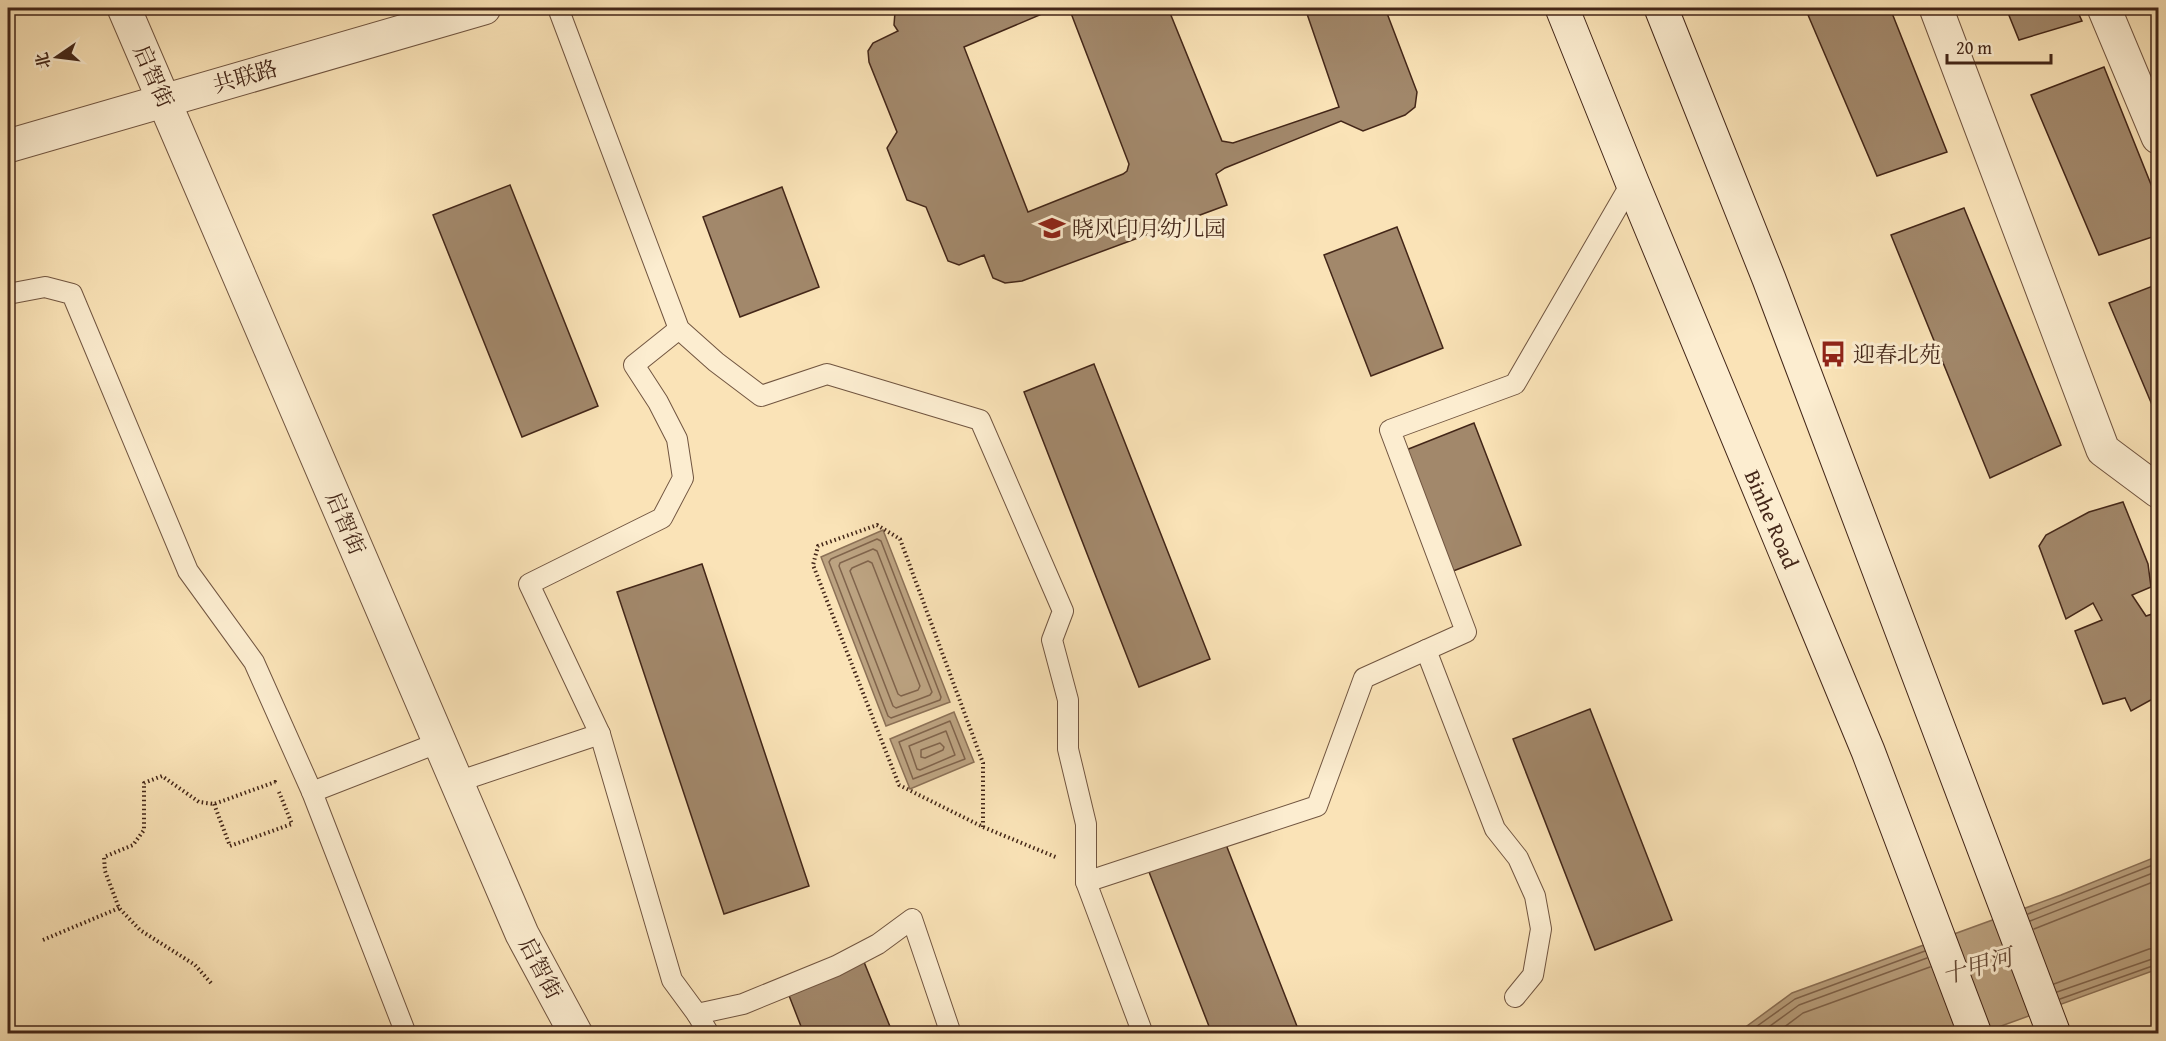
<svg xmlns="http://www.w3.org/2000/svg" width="2166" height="1041" font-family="'Gentium Book Plus','Noto Serif SC',serif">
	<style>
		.water { fill: #bca381; stroke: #8c7157; stroke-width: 1.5 }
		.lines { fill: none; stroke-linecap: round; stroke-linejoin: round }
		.shore { stroke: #80644c; stroke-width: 1.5 }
		.building { fill: #a2886b; stroke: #432618; stroke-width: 1.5 }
		.service-casing { stroke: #715540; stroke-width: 22 }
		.minor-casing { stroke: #715540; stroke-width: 35 }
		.tertiary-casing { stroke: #715540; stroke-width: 35 }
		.secondary-casing { stroke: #432618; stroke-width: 35 }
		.path { stroke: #432618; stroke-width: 4; stroke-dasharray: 1.5 3; stroke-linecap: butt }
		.service { stroke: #fcedd0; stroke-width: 20 }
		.minor { stroke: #fcedd0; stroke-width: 33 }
		.tertiary { stroke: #fcedd0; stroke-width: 33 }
		.secondary { stroke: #fcedd0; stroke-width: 33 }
		.labels { text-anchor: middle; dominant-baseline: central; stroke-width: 6; stroke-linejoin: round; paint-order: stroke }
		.street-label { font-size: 22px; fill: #432618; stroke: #fcedd0 }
		.poi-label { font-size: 22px; fill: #432618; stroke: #fcedd0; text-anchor: start }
		.water-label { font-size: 24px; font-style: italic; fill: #674c38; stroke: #fcedd0 }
	</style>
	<rect width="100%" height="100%" fill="#fae3b7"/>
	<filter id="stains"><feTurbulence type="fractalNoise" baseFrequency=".00333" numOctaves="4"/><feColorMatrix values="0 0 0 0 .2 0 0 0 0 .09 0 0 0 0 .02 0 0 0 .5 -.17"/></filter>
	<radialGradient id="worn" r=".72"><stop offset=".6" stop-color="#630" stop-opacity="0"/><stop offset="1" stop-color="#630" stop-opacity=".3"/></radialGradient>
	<g class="water">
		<polygon points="883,530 950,702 886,726 821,557"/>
		<polygon points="954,712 974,762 910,789 890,739"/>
		<polygon points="2158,856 2158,969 1982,1033 1736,1034 1792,993 2061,895"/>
	</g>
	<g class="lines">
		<g class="shore">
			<polygon points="877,539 881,541 941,697 940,700 891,718 888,716 829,562 831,559"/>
			<polygon points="873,549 877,551 932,692 930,695 896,708 893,706 839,566 840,563"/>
			<polygon points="868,561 872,563 920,686 918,690 901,696 898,694 850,571 852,568"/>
			<polygon points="950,721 965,759 913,779 899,742"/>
			<polygon points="946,731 955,755 920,770 917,769 909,746"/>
			<polygon points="940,743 944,747 943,750 925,758 921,757 921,750"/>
			<polyline points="2028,914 2158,863"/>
			<polyline points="2030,921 2158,871"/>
			<polyline points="2034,929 2158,880"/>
			<polyline points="2054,984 2149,949 2158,948"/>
			<polyline points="2057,992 2158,957"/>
			<polyline points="2060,999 2158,964"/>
			<polyline points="1746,1034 1795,999 1925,951"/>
			<polyline points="1759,1034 1799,1005 1927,958"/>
			<polyline points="1775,1034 1803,1013 1930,967"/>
		</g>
	</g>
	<g class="building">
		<polygon points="900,8 1056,8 964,47 1028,212 1123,174 1127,171 1129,164 1069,8 1168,8 1222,141 1233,143 1339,107 1305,8 1385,8 1417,92 1415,107 1405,115 1363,131 1341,121 1225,168 1216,174 1227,205 1022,281 1005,283 993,278 984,255 959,265 948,261 926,207 907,200 887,148 897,132 869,62 868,51 873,43 898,31 894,25 895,12"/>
		<polygon points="1828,8 1890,8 1947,152 1877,176 1808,15"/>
		<polygon points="2006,8 2076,8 2082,21 2019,40"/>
		<polygon points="2104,67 2158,202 2158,235 2099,255 2031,95"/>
		<polygon points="510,185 598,406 522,437 433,215"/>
		<polygon points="782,187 819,287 740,317 703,217"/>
		<polygon points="1964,208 2061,445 1990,478 1891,235"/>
		<polygon points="1397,227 1443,348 1371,376 1324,255"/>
		<polygon points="2158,284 2158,419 2109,303"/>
		<polygon points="1094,364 1210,659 1139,687 1024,392"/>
		<polygon points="1474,423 1521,545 1448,573 1401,452"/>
		<polygon points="2123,502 2148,564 2151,587 2132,595 2146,616 2158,612 2158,696 2131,711 2125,698 2103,704 2075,631 2102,620 2093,603 2066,619 2039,546 2046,535 2089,512"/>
		<polygon points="702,564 809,886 724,914 617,592"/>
		<polygon points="1590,709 1672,920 1595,950 1513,739"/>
		<polygon points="1225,842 1300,1034 1212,1034 1149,872"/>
		<polygon points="864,962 893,1034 804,1034 788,993"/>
	</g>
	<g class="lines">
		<g class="service-casing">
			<g id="service">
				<polyline points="558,8 679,329 716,362 761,396 827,374 980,420 1063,611 1052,640 1068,700 1068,749 1086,824 1086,882"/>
				<polyline points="8,294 45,287 72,294 188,571 254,662 312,792 406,1034"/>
				<polyline points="1426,650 1495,829 1518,858 1535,896 1541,929 1533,975 1515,997"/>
				<polyline points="600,734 672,980 697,1014 709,1034"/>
				<polyline points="457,782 600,734 529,584 662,518 683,478 677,439 658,402 634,365 679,329"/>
				<polyline points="312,792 440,742"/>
				<polyline points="697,1014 743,1004 836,966 878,944 912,919 951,1034"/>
				<polyline points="1143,1034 1086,882 1317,806 1364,678 1466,632 1390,430 1515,384 1632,182"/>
			</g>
		</g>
		<g class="minor-casing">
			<g id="minor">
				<polyline points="1936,8 2103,450 2158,491"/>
				<polyline points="2104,8 2158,137"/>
			</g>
		</g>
		<g class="tertiary-casing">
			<g id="tertiary">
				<polyline points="124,8 522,934 576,1034"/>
				<polyline points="8,146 484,8"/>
			</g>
		</g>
		<g class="secondary-casing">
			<g id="secondary">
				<polyline points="1562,8 1632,182 1868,751 1975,1034"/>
				<polyline points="1661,8 1769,279 2054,1034"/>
			</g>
		</g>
		<g class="path">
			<polyline points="214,804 230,846 292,824 279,792"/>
			<polyline points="983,827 983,763 900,539 877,525 818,546 813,565 899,785 983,827 1058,858"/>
			<polyline points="43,940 119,908"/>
			<polyline points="211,983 195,965 140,930 119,908 105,871 104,857 133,845 144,830 144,783 162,776 199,802 214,804 275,782 276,785"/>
		</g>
		<use href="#service" class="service"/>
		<use href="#minor" class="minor"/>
		<use href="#tertiary" class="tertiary"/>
		<use href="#secondary" class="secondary"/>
	</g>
	<defs>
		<g id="school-bare" transform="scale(2.07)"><path d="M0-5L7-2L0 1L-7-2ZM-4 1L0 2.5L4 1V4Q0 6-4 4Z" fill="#8f2418" stroke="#fcedd0" stroke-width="2.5" paint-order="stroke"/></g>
		<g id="bus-bare" transform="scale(2.07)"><path d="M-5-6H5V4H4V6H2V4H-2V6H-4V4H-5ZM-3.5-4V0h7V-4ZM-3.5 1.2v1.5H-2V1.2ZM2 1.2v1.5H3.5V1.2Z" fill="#8f2418" stroke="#fcedd0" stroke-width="2.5" paint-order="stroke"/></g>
	</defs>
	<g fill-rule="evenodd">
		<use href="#school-bare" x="1052" y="228"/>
		<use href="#bus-bare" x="1833" y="354"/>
	</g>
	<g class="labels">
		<g class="street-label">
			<text transform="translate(154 76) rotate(66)">启智街</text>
			<text transform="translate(245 76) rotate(-16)">共联路</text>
			<text transform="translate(1772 519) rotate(67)">Binhe Road</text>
			<text transform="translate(346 523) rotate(67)">启智街</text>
			<text transform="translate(541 968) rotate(62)">启智街</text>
		</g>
		<g class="poi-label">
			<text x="1072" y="228">晓风印月幼儿园</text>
			<text x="1853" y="354">迎春北苑</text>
		</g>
		<g class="water-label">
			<text transform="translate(1977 966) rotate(-16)">十甲河</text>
		</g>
	</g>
	<rect width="2166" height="1041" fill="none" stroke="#fae3b7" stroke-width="30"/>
	<rect x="9" y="9" width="2148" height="1023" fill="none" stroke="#432618" stroke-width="3"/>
	<rect x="15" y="15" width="2136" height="1011" fill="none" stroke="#432618" stroke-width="1.5"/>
	<g transform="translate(57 57) rotate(256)" stroke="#fcedd0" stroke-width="4.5" paint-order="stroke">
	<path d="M0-4.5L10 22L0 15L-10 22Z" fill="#432618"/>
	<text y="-9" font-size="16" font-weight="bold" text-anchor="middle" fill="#432618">北</text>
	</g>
	<path d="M1947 54v9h104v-9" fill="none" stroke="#432618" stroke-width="3"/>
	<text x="1956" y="54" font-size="18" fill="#432618" stroke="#fcedd0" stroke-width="4.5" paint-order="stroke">20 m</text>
	<rect width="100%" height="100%" filter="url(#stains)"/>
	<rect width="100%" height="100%" fill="url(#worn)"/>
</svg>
